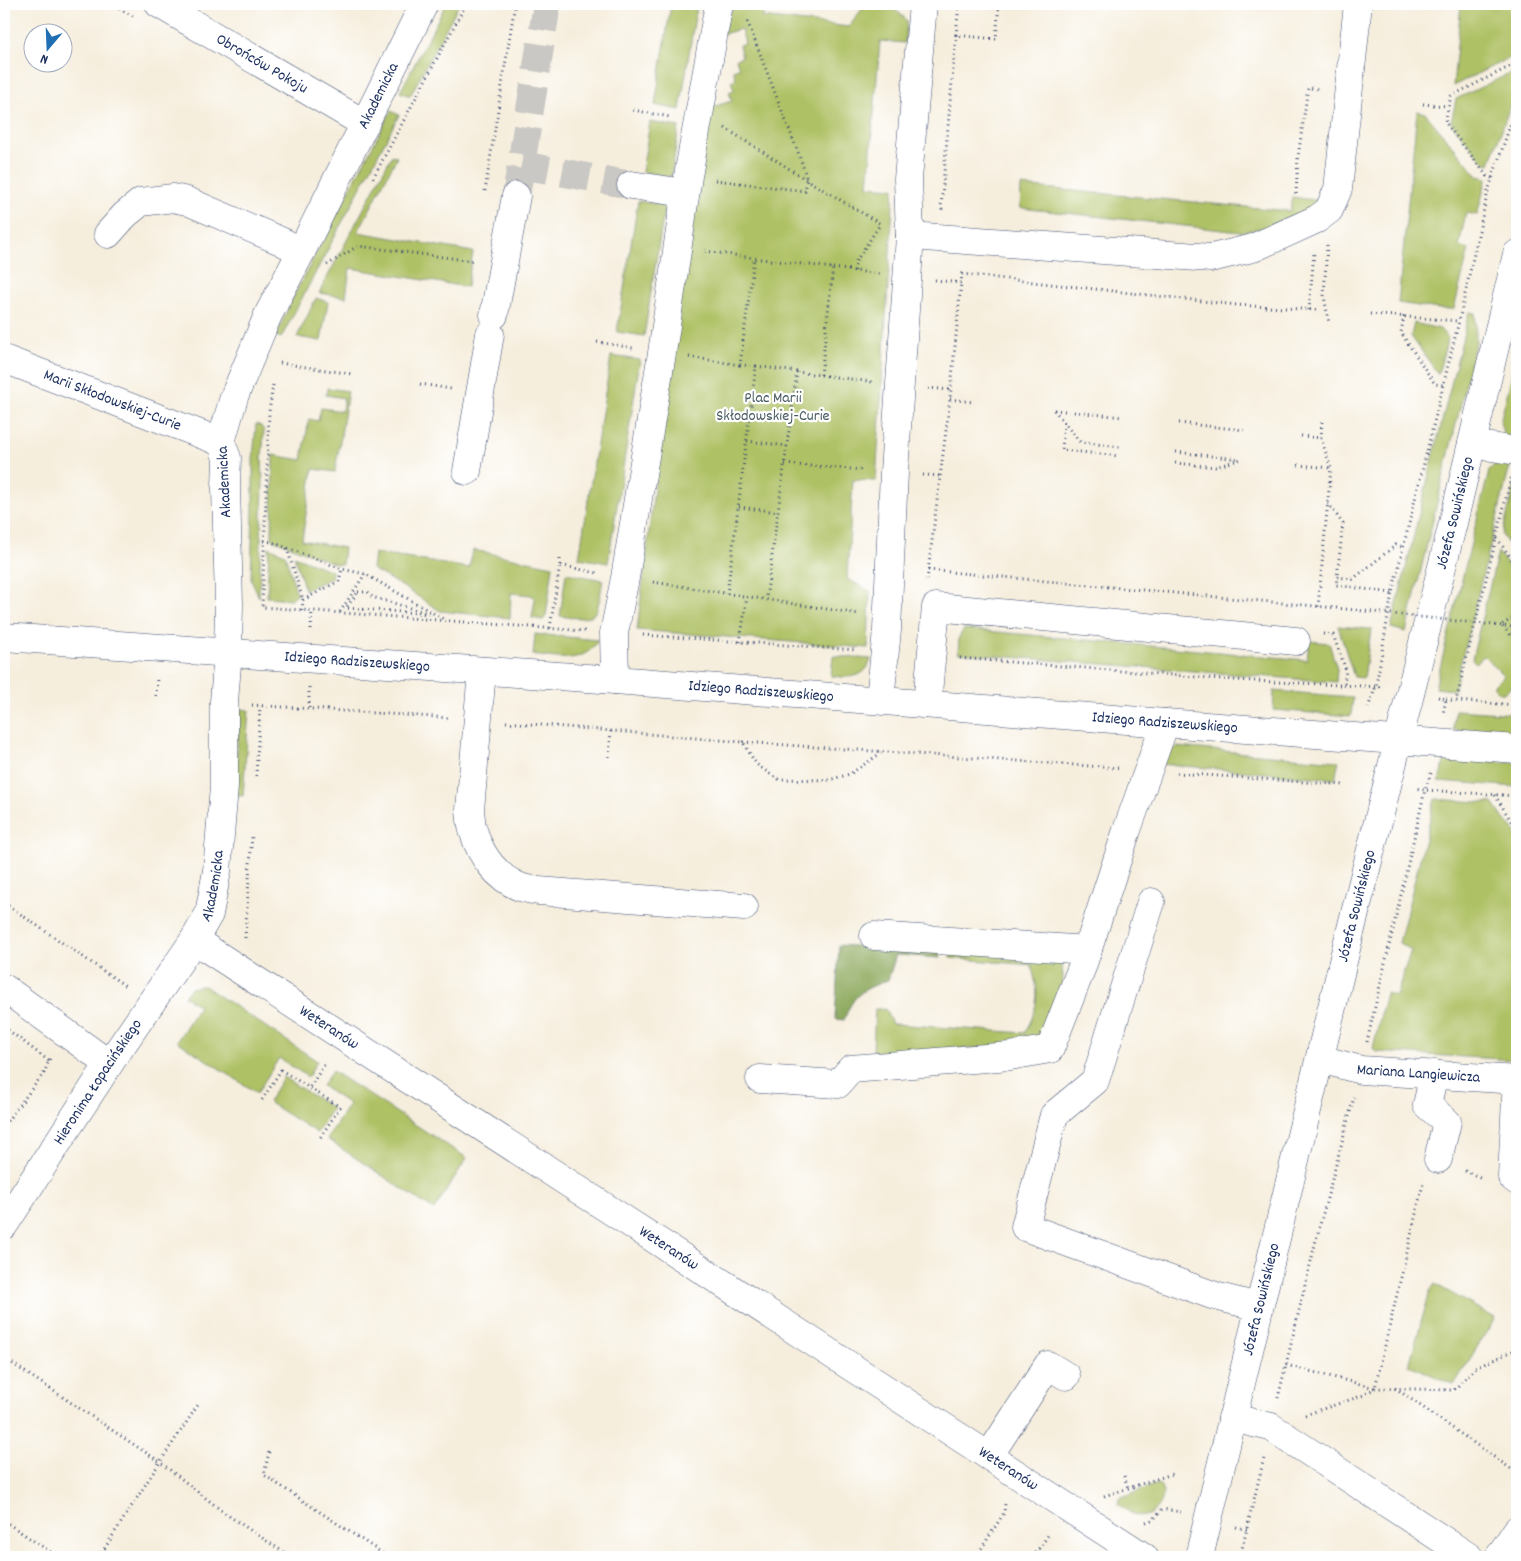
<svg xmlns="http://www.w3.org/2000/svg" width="1521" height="1561" font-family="Dekko,sans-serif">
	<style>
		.green { fill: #afc165; stroke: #657862 }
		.forest { fill: #8ba75a; stroke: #536b5c }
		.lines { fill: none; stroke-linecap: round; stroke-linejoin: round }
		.minor-tunnel { stroke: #cac8c4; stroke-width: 28; stroke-dasharray: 28 14; stroke-linecap: butt }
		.minor-casing { stroke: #3c4c71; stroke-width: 29 }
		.major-casing { stroke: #3c4c71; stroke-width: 29 }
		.path { stroke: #3c4c71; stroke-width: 3; stroke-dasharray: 1 4; stroke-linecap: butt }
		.minor { stroke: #fff; stroke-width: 28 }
		.major { stroke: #fff; stroke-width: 28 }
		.path-bridge { stroke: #3c4c71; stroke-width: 3; stroke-dasharray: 1 4; stroke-linecap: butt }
		.labels { text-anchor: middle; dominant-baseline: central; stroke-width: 4.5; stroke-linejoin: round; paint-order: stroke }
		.street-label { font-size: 16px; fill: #1b2f5e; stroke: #fff }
		.park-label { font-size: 16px; fill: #475b60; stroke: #fff }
	</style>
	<rect width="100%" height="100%" fill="#fff"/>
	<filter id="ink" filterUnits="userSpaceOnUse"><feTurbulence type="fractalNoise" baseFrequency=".02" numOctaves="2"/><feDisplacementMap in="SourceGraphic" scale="10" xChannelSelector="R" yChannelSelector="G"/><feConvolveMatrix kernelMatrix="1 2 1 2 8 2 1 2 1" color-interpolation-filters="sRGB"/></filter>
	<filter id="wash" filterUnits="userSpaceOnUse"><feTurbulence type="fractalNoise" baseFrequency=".0096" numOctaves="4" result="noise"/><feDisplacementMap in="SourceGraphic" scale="20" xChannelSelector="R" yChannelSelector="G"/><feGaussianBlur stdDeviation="1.12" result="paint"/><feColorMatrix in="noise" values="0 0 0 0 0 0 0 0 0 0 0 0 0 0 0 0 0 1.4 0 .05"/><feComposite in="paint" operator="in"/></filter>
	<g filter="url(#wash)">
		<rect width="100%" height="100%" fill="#f6eedd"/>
		<g class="green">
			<polygon points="446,4 459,4 410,96 400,92"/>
			<polygon points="671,4 697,4 680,110 655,105"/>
			<path d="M738 4H770L762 17 849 27 864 6C884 8 894 4 907 21L905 43 880 41 868 186 894 188 876 481 853 480 847 579 870 591 868 648 637 630 670 358 709 108 732 101 729 92 734 90 731 81 736 79 733 70 739 68 736 59 742 57 739 45 745 43 741 29 723 34C726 22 727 11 738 4Z"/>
			<polygon points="1461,4 1517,4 1517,54 1453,86"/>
			<polygon points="1517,70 1517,88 1511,103 1490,164 1485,163 1451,123 1456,99"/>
			<polygon points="391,111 399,115 281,338 276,336 291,301"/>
			<polygon points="1417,111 1425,113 1478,176 1487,178 1477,215 1466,213 1459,246 1469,249 1454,309 1439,309 1398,303"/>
			<polygon points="650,122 679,127 671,177 642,172"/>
			<polygon points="392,155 397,157 358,232 473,252 467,287 350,268 346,297 319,293"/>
			<polygon points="1021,186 1290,211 1292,197 1322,201 1296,217 1270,227 1240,232 1020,208"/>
			<polygon points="638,201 665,205 644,336 617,332"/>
			<polygon points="316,298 328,302 321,341 297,337"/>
			<polygon points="1469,312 1475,313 1476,341 1406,632 1391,628"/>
			<polygon points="1414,323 1440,329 1448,338 1438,374 1411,336"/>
			<path d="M1517 355V435L1515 443C1504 436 1503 435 1500 422Z"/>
			<polygon points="611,356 640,360 608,563 579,558"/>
			<polygon points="327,388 348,391 335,472 313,469 302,540 344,548 342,564 336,564 272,539 273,455 302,460 309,419 318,421 321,408 342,411 344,398 326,395"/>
			<polygon points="256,424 261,426 264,431 262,458 263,486 259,597 251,579 253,505 253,460"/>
			<path d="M1512 458 1454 690 1435 688 1489 471C1494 463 1502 459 1512 458Z"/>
			<polygon points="1517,476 1517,557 1502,535"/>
			<polygon points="269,547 285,554 297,594 291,599 267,597"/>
			<polygon points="473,550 553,566 546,616 543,620 532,618 535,599 531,595 511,593 510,618 440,611 405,588 372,569 374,553 469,568"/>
			<polygon points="1498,552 1517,578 1517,682 1504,693 1500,693 1493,686 1504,676 1484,656 1476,663 1472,659"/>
			<polygon points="294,556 332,571 331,578 305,590"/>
			<path d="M566 573 603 580C596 616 600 622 560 616Z"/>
			<polygon points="1338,626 1371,629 1364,678 1354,677"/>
			<polygon points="964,629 1307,660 1309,641 1329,643 1337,669 1336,682 958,653 959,637"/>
			<path d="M535 634 598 640C585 665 556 658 533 655Z"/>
			<path d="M833 656 871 659C866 679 848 678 831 676Z"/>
			<polygon points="1274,691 1353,697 1351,716 1273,710"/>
			<polygon points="240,709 249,710 243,796 234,795"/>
			<polygon points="1455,710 1517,714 1517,734 1453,730"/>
			<polygon points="1177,747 1339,761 1335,779 1160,764 1164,755"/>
			<polygon points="1445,758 1517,763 1517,787 1439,781"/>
			<polygon points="1435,799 1493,803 1504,819 1517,833 1517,1060 1376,1052 1373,1048 1386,993 1396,996 1411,950 1399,943"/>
			<path d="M951 951 1061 961 1063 975V996L1049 1029 1031 1045 877 1054 873 1050 875 1009H885L892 1024 1025 1033C1033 1018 1039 1002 1036 985 1035 978 1032 972 1032 965L950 958Z"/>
			<polygon points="199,986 205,986 212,991 317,1061 308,1077 279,1058 257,1093 177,1041 199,1006 184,996 191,988"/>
			<polygon points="332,1071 467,1158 434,1210 327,1139 349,1104 322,1086"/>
			<polygon points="283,1077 332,1108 317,1133 268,1102"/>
			<polygon points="1435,1284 1495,1318 1454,1385 1409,1365 1430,1291"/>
			<path d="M1157 1484 1160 1485C1169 1497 1155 1518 1140 1516 1133 1515 1123 1508 1118 1504L1119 1499 1122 1497Z"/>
		</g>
		<path class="forest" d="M839 945 940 951V958L896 955 888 980C862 990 854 993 844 1020L835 1019Z"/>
	</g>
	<g filter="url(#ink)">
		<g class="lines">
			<g class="minor-tunnel">
				<polyline points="521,165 631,185"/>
				<polyline points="516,196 547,4"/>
			</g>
			<g class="minor-casing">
				<g id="minor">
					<path id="s1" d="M159 4 365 124"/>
					<polyline points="631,185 685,193"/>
					<polyline points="108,234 125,215 141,202 173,198 187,201 283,242 301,252"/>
					<polyline points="910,236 1211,258 1253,248 1317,219 1329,210 1338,189 1358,4"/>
					<polyline points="494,315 516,196"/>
					<path id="s2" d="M4 359 221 442"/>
					<polyline points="1472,444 1517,451"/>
					<polyline points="467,471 490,334"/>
					<path id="s3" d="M4 637 615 680 1165 723 1517 749"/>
					<path d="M482 671 470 810C471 818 471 826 474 833 481 856 497 878 520 887 526 889 533 890 539 891L744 907"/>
					<polyline points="615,680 614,633 625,578 662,353 688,176 719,4"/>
					<polyline points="880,700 887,630 894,472 910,236 908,179 923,4"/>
					<polyline points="927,704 936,607 1296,641"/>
					<polyline points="1151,902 1095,1081 1054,1115 1025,1227 1215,1296 1259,1307"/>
					<polyline points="874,936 1088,950"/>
					<path id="s4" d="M194 940 1144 1557"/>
					<polyline points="4,988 109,1064"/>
					<path id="s5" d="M1320 1059 1361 1070 1517 1080"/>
					<polyline points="1434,1074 1427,1105 1447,1122 1438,1159"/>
					<polyline points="760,1079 838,1084 851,1069 1010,1056 1050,1049 1082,967 1127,830 1165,723"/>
					<polyline points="1517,1079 1512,1177 1517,1181"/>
					<path id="s6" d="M4 1225 109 1064 194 940 209 914 217 871 224 787V702L228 652 229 604 226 487 227 458 221 442 234 397 268 315 301 252 424 4"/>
					<polyline points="1232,1418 1271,1427 1469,1557"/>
					<polyline points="989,1456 1048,1365 1066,1376"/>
					<polyline points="1499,1557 1517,1530"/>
				</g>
			</g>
			<g class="major-casing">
				<g id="major">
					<path id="s7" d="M1199 1557 1347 945 1453 523 1517 254"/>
				</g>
			</g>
			<g class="path">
				<polyline points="110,4 133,16"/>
				<polyline points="956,35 959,4"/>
				<polyline points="1423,104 1448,106"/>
				<polyline points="633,110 670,117"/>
				<polyline points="725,128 807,180 879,223"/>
				<polyline points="373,178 466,4"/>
				<polyline points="1492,178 1487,176 1445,122 1451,96 1517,63"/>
				<polyline points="715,180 805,191 807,180 801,160 746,18"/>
				<polyline points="485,191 515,4"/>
				<polyline points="1296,194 1298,157 1308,88 1320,89"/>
				<polyline points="942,210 941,207 956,35 996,39 999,4"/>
				<polyline points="1327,245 1324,296 1329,323"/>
				<polyline points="705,251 754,258"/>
				<polyline points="327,265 358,246 474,261"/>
				<polyline points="833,268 879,274"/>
				<polyline points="855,271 856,261 879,226"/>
				<polyline points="935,280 961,283 962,274 1237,305 1316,310"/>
				<polyline points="1309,310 1314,253"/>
				<polyline points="1370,314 1459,321"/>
				<polyline points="1404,316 1401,333 1435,384 1443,385"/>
				<polyline points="597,342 633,348"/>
				<polyline points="689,357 740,365"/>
				<polyline points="280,363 352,374"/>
				<polyline points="756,366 797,372"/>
				<polyline points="821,375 872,382"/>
				<polyline points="420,384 451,389"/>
				<polyline points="273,385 269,412 262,607 585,631"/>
				<polyline points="928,388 951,390"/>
				<polyline points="950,399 973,402"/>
				<polyline points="1054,410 1080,442 1120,447"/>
				<polyline points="1054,410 1123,417"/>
				<polyline points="1064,423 1062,450 1119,456"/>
				<polyline points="1179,423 1244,430"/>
				<polyline points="1301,436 1321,438 1331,468 1318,607"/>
				<polyline points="1321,438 1322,420"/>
				<polyline points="747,441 787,446"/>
				<polyline points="1176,452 1238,459"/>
				<polyline points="1175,463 1216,467 1241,459"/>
				<polyline points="785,464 864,470"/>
				<polyline points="1298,465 1331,468"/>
				<polyline points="923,475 941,476"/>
				<polyline points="1511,478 1456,701 1517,705"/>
				<polyline points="1328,503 1343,524 1337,577"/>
				<polyline points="739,507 778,512"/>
				<polyline points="1497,538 1517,567"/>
				<polyline points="264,541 272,542 342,569 365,574 445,620"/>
				<polyline points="287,548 303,600"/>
				<polyline points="560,565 560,559"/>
				<polyline points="928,570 1336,608"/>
				<polyline points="927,580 950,399 961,283"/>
				<polyline points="653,582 859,614"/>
				<polygon points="358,592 368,592 372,597 431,614 346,608"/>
				<polyline points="1392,593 1336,585 1337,577 1353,579 1396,545 1403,547"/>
				<polyline points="727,594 756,366 740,365 754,258 833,268 821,375 797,372 766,599"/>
				<polyline points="302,610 303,600 339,581 342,569"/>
				<polyline points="340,612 365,574"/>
				<polyline points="1517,620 1512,619 1501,625 1510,634 1517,635"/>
				<polyline points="1513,627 1517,627"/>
				<polyline points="550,628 560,565 597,573"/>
				<polyline points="311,630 312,610"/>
				<polyline points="1323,634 1333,635 1346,670 1344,685"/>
				<polyline points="643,635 857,650"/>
				<polyline points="740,642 747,597"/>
				<polyline points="960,658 1234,680 1383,687"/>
				<polyline points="156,696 157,677"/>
				<polyline points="1438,697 1446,699 1443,714"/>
				<polyline points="1446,699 1456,701"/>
				<polyline points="252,705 450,718"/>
				<polyline points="309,708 309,687"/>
				<polyline points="1368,708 1376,686 1392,593 1459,321 1488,191 1517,105"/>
				<polyline points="506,722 743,742 756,764 777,779 829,780 850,774 884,751"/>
				<polyline points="743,742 1118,768"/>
				<polyline points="609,757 611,730"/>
				<polyline points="1177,773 1346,785"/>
				<polyline points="1431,773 1425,790 1517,796"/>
				<polyline points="256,776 260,706"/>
				<polyline points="1495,795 1513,824 1517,827"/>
				<polyline points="4,903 127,987"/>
				<polyline points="245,938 252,835"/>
				<polyline points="4,1027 49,1061"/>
				<polyline points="1367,1042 1425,790 1415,788"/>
				<polyline points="310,1087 326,1062"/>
				<polyline points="262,1100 281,1070 340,1107 320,1138"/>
				<polyline points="4,1125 44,1073 50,1058"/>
				<polyline points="1465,1171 1482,1178"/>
				<polyline points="4,1358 160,1462 226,1514 291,1557"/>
				<polyline points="1286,1365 1375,1388 1423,1184"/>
				<polyline points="1395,1388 1517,1473"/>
				<polyline points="1278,1398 1317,1236 1354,1097"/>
				<polyline points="1305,1415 1364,1395 1375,1388 1454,1390 1475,1368 1517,1349"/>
				<polyline points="269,1452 264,1475 388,1557"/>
				<polyline points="1124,1476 1128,1488"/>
				<polyline points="1104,1496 1172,1474"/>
				<polyline points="4,1521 58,1557"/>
				<polyline points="1146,1522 1154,1519 1162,1509 1181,1512"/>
				<polyline points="1236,1527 1248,1530"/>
				<polyline points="99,1557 160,1462 200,1402"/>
				<polyline points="976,1557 1004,1513 1005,1504"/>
				<polyline points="1033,1557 1049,1534"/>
				<polyline points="1240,1557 1264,1458"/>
			</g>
			<use href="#minor" class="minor"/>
			<use href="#major" class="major"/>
			<polyline class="path-bridge" points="1336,608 1513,627"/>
		</g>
	</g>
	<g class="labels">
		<g class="street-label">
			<text stroke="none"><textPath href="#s1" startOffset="119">Obrońców Pokoju</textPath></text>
			<text stroke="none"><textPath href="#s6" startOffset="1228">Akademicka</textPath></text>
			<text stroke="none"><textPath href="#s2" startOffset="116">Marii Skłodowskiej-Curie</textPath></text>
			<text transform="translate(225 482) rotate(-93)">Akademicka</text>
			<text stroke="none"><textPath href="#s7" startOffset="1075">Józefa Sowińskiego</textPath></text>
			<text stroke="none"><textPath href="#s3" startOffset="354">Idziego Radziszewskiego</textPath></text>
			<text stroke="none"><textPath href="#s3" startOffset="759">Idziego Radziszewskiego</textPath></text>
			<text stroke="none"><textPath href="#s3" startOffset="1164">Idziego Radziszewskiego</textPath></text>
			<text stroke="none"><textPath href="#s6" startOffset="401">Akademicka</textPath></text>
			<text stroke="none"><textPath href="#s7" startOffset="670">Józefa Sowińskiego</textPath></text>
			<text stroke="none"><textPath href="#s4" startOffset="161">Weteranów</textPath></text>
			<text stroke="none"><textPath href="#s5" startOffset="100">Mariana Langiewicza</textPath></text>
			<text stroke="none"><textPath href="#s6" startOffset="171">Hieronima Łopacińskiego</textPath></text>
			<text stroke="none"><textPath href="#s4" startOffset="566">Weteranów</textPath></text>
			<text stroke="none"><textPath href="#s7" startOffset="265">Józefa Sowińskiego</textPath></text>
			<text stroke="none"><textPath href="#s4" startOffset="971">Weteranów</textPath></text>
		</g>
		<g class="park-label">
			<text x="773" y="398">Plac Marii<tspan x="773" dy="18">Skłodowskiej-Curie</tspan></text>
		</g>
	</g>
	<rect width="1521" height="1561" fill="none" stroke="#fff" stroke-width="20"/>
	<g transform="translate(48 48) rotate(199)"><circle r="24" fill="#ffffff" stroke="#a4acbf"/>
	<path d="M0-4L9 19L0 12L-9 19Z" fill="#1f6fb2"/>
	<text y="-8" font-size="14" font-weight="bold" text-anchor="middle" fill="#1b2f5e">N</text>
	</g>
</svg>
